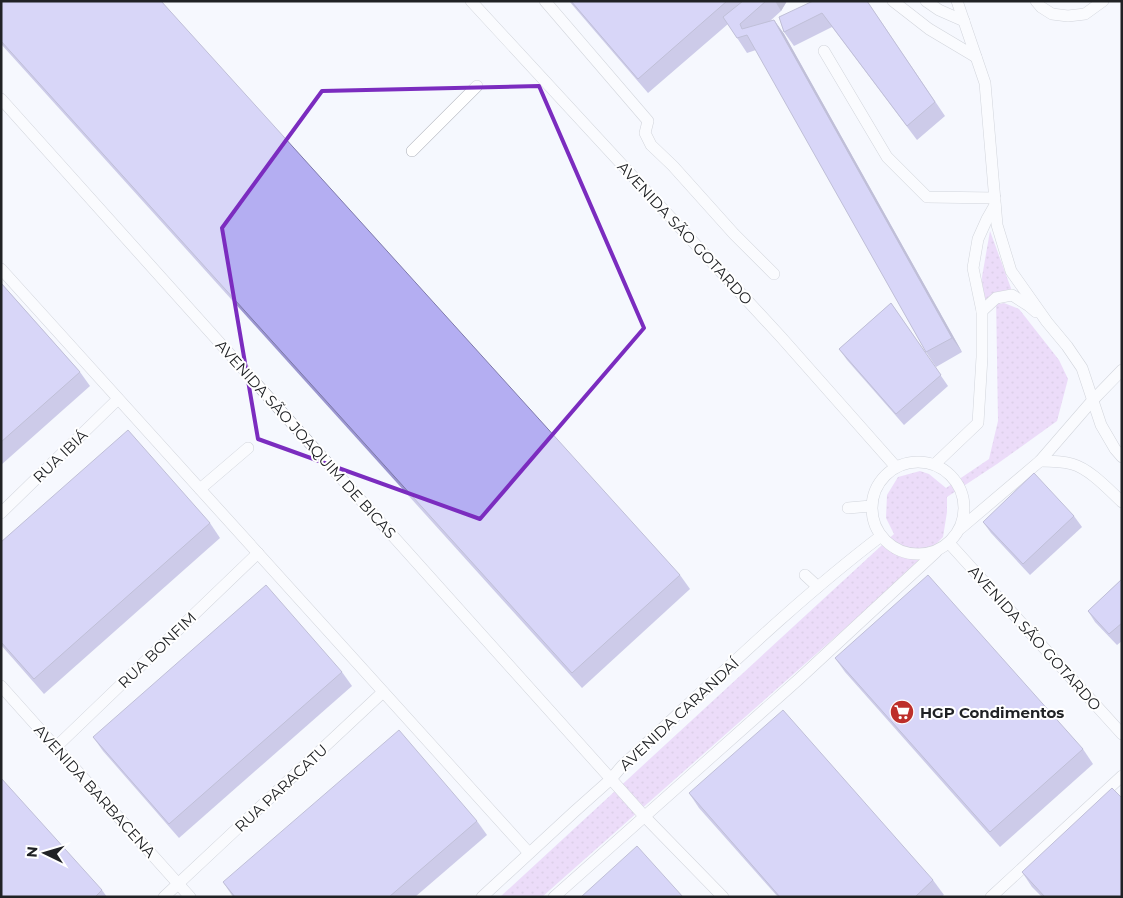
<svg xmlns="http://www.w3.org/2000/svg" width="1123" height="898" font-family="Montserrat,sans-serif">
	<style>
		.grass { fill: url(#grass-dots) }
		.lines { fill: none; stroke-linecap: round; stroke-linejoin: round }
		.lane-casing { stroke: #a7abb4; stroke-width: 12 }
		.lane { stroke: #fff; stroke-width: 11 }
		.wall { fill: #9b96d0 }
		.shaded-wall { fill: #7e7aa9 }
		.building { fill: #b4aef2; stroke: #7e7aa9 }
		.marked { fill: none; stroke: #7b2cbf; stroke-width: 4; stroke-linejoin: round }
		.labels { text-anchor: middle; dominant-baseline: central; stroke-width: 4; stroke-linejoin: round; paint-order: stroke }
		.street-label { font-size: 15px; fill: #202225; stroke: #fff }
		.poi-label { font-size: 15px; font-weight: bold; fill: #202225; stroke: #fff; text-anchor: start }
	</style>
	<defs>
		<pattern id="grass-dots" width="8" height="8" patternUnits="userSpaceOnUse" patternTransform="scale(1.25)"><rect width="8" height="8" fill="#dfbbf4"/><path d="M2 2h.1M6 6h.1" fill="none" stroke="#bfa0d1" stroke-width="1.8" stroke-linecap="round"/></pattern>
	</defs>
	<rect width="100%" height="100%" fill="#f5f8fe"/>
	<polygon class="grass" points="990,231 1012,291 999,293 1000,304 1004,303 1019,309 1059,360 1068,379 1057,421 997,464 947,497 947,512 943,537 912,569 542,897 500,897 894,534 886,518 887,495 898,477 920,471 929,474 946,488 989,459 998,421 996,296 983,303 982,277"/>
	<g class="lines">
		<g class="lane-casing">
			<g id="lane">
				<polyline points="471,1 781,337 896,467"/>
				<polyline points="545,1 648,121 645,133 651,145 673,166 734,234 774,274"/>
				<polyline points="893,1 929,29 976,57"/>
				<polyline points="926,1 939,10 964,21"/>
				<polyline points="957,1 985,83 997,225 1011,271 1047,322 1067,346 1082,368 1101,425 1115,449 1122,457"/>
				<polyline points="1036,1 1041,7 1052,14 1068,16 1085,14 1103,1"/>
				<polyline points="824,51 887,157 927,197 995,198"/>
				<polyline points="1,99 645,817 723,897"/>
				<polyline points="412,151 477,86"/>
				<polyline points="1,269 529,853"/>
				<polyline points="982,311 973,268 978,239 987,219 995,205"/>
				<path d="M1040 461C1051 461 1061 461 1072 464 1090 469 1108 489 1122 502"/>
				<circle cx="918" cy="508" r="46"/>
				<polyline points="935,464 978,423 982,357 982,311 996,298 1012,295 1029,306 1036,312"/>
				<polyline points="200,489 248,448"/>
				<polyline points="848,508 871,506"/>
				<polyline points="1,513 118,399"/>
				<polyline points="961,528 1040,461 1092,401 1122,370"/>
				<polyline points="949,543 1122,734"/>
				<polyline points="805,575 818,587"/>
				<polyline points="1,686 190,897"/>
				<polyline points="56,747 258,553"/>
				<polyline points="164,897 383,692"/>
				<path d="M482 897 574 812 611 779 622 766C707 688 789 606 881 536"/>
				<polyline points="554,897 799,679 936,552"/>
				<polyline points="991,897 1122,776"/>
			</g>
		</g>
		<use href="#lane" class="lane"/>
	</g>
	<g class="wall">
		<polygon points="1,1 680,575 690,589 582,688 1,44"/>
		<polygon points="569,1 787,1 781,11 770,21 774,20 784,34 962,352 936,367 926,352 756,50 747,53 728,24 648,93"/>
		<polygon points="867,1 945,116 917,140 832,27 794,46 784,32 779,17"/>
		<polygon points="1,283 80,372 90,386 1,465"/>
		<polygon points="891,303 948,386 904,425 847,360 839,349"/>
		<polygon points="1074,516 1082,527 1030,575 991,533 983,522"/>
		<polygon points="210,523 220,538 44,694 1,645 1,542"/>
		<polygon points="1122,579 1122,641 1117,645 1095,622 1088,611"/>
		<polygon points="835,658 1083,749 1093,764 1000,847 845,672"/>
		<polygon points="342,672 352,686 179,838 103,751 93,737"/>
		<polygon points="689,793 933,880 944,895 941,897 778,897 699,808"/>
		<polygon points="477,821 487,835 415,897 233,897 223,882"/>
		<polygon points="1022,872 1122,897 1042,897 1032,887"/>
		<polygon points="102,890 107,897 1,897"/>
	</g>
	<g class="shaded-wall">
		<polygon points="775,1 787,1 781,11"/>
		<polygon points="774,20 784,34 962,352 952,338"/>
	</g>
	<g class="building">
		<polygon points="1,1 161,1 680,575 572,673 1,41"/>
		<polygon points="571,1 727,1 638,79"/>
		<polygon points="743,1 766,1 740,24 742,29 774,20 952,338 926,352 747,35 737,38 723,17"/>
		<polygon points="813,1 867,1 935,102 907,126 822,13 784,32 779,17"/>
		<polygon points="1,283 80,372 1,442"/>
		<polygon points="891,303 941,375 896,414 839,349"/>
		<polygon points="128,430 210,523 34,679 1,642 1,542"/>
		<polygon points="1034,473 1074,516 1023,564 983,522"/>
		<polygon points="928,575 1083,749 990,832 835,658"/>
		<polygon points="1122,579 1122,623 1109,634 1088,611"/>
		<polygon points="266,585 342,672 169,824 93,737"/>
		<polygon points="783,710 933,880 915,897 780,897 689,793"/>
		<polygon points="399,730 477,821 389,897 235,897 223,882"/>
		<polygon points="1,778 102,890 95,897 1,897"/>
		<polygon points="1112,788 1122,798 1122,897 1045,897 1022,872"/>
		<polygon points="637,846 683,897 581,897"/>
	</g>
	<path d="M0 0H1123V898H0ZM539 86 644 328 480 519 258 439 222 228 322 91Z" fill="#f5f8fe" fill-opacity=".55" fill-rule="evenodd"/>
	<path class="marked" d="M539 86 644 328 480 519 258 439 222 228 322 91Z"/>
	<defs>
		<g id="supermarket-disc" transform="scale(1.25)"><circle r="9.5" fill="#bd2f2b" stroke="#fff"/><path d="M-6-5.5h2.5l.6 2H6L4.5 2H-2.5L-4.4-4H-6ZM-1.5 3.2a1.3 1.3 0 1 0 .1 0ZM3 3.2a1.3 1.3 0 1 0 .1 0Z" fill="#fff"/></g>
	</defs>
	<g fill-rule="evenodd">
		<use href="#supermarket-disc" x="902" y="712"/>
	</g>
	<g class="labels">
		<g class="street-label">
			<text transform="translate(685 233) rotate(47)">AVENIDA SÃO GOTARDO</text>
			<text transform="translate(306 439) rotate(48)">AVENIDA SÃO JOAQUIM DE BICAS</text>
			<text transform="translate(60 456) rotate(-44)">RUA IBIÁ</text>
			<text transform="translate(1035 638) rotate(48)">AVENIDA SÃO GOTARDO</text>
			<text transform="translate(157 650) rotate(-44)">RUA BONFIM</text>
			<text transform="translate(679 714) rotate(-43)">AVENIDA CARANDAÍ</text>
			<text transform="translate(281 788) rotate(-43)">RUA PARACATU</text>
			<text transform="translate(95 791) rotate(48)">AVENIDA BARBACENA</text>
		</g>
		<g class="poi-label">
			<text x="920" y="712">HGP Condimentos</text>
		</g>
	</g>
	<rect width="1123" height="898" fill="none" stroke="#202225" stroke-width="5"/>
	<g transform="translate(45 853) rotate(275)" stroke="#ffffff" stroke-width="4" paint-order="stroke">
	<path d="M0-4L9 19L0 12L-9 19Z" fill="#202225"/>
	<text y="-8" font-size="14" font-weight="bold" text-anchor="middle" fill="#202225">N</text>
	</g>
</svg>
